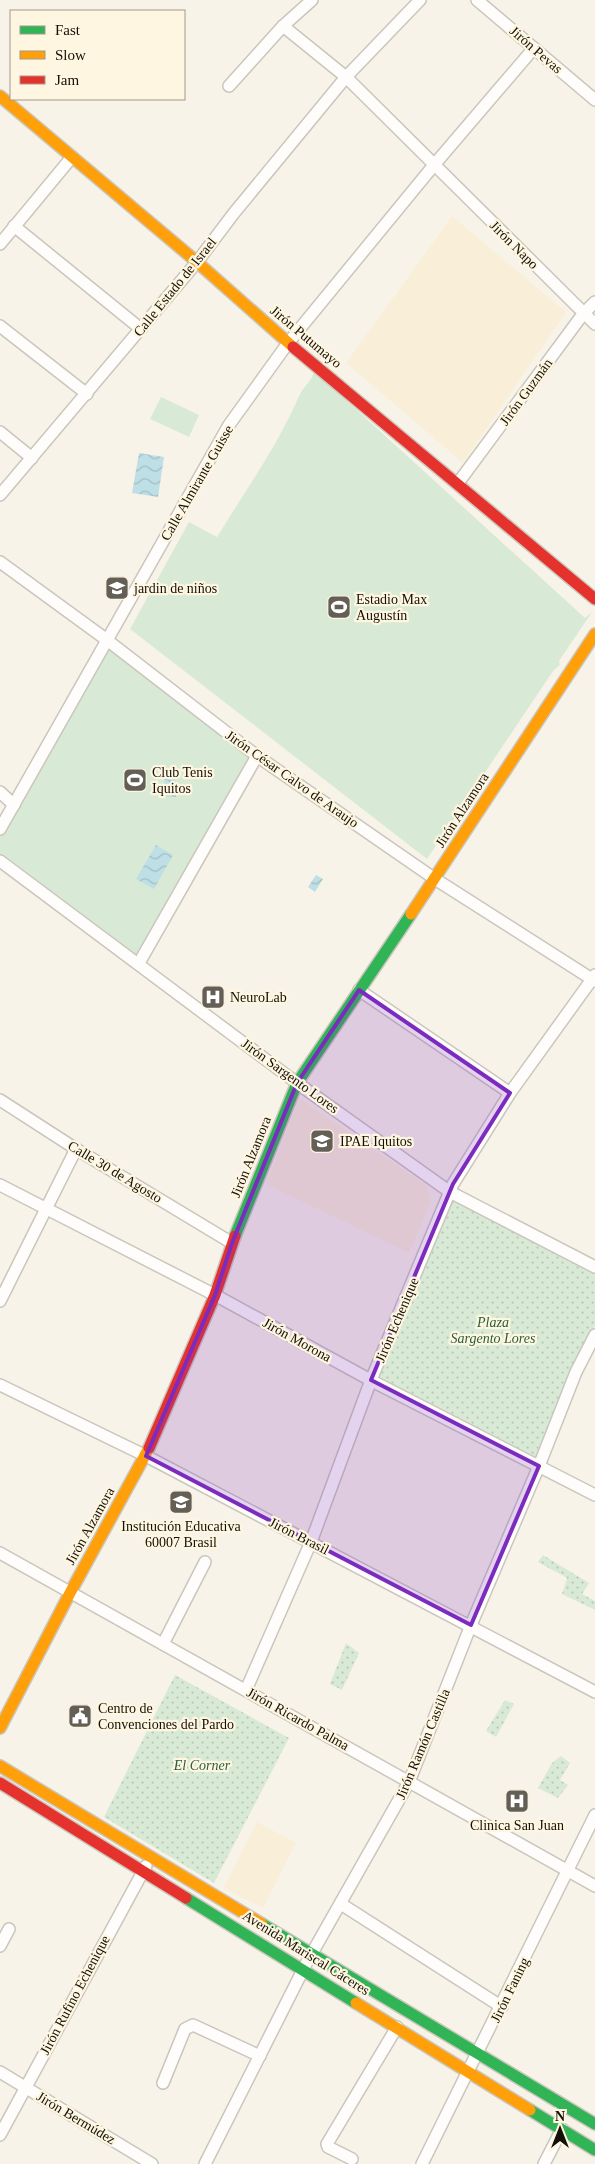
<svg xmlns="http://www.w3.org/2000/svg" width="595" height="2164" font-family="'Times New Roman',serif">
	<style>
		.built { fill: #f9efd8 }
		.grass { fill: url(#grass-dots) }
		.pitch { fill: #d8ead5 }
		.water { fill: url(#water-waves) }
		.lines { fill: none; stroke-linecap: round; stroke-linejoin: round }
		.street-casing { stroke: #cac6bd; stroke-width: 14 }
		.fast-casing { stroke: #cac6bd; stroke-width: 14 }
		.slow-casing { stroke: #cac6bd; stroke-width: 14 }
		.jam-casing { stroke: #cac6bd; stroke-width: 14 }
		.street { stroke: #fefdfc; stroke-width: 11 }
		.fast { stroke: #30b455; stroke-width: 11 }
		.slow { stroke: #ff9f0a; stroke-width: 11 }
		.jam { stroke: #e5322d; stroke-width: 11 }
		.marked { fill: #7b2cbf; fill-opacity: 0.2; stroke: #7b2cbf; stroke-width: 4; stroke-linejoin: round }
		.labels { text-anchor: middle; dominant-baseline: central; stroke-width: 4.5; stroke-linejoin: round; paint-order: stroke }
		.street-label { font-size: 14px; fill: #141007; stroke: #fff6e1 }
		.poi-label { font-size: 14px; fill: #141007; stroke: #fff6e1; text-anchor: start }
		.park-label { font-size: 14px; font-style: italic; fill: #255f3b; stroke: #fff6e1 }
	</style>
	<defs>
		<pattern id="grass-dots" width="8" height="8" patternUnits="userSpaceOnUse" patternTransform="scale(1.25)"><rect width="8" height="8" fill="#d8ead5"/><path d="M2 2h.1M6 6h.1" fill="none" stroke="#b8c8b5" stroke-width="1.8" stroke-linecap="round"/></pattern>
		<pattern id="water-waves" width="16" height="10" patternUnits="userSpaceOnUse" patternTransform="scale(1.25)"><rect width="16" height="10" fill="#bddfe5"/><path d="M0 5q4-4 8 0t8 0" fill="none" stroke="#a2bec3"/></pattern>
	</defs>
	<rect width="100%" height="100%" fill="#f8f3e8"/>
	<g class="built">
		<polygon points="452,216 566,312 463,463 346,363"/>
		<polygon points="299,1098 427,1186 431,1201 409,1253 266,1184"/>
		<polygon points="257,1822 296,1843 263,1908 223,1888"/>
	</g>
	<g class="grass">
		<polygon points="450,1192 595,1267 595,1325 539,1466 371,1380"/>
		<polygon points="543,1555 589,1583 582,1594 595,1601 595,1610 562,1594 567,1578 538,1562"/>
		<polygon points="346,1643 359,1653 342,1690 330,1684"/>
		<polygon points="175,1675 289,1738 214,1883 104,1817"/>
		<polygon points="505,1700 514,1704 496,1737 486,1731"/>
		<polygon points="561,1756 570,1763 560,1780 568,1785 558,1798 538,1788 552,1763"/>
	</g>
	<g class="pitch">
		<path d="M314 371 585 618 592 612 559 661 560 665 553 671 427 859 130 629 189 522 217 537C246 490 278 445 300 394 304 386 312 381 314 371Z"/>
		<polygon points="161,397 199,415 189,437 150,419"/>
		<polygon points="107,640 257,756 139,963 0,861 0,829"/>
	</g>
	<g class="water">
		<polygon points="139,453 164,457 158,497 132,493"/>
		<polygon points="175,774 176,797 164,797 164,775"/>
		<polygon points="156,845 173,855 154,889 136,879"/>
		<polygon points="316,875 323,879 315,892 308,887"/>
	</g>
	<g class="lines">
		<g class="street-casing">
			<g id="street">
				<polyline points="477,0 595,100"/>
				<polyline points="283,26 346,77 595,324"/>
				<polyline points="229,86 283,26 312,0"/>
				<polyline points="14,226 141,329"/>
				<polyline points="0,244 72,157"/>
				<polyline points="0,326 87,394"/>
				<polyline points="0,432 32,458"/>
				<polyline points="458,483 583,314 595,302"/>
				<polyline points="0,495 197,262 234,213 346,77 420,0"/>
				<polyline points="0,562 107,640 257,756 435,879 595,981"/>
				<polyline points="0,792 14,805"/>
				<polyline points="0,829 229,425 288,343 434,165 534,48"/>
				<polyline points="0,861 297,1083 450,1192 595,1267"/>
				<polyline points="139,963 257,756"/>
				<polyline points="359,990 510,1093"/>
				<polyline points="0,1100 76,1149 232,1243"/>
				<polyline points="0,1185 215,1295 374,1382 595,1495"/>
				<polyline points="0,1301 76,1149"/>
				<polyline points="0,1385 146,1456 595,1692"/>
				<polyline points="0,1553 595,1886"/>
				<polyline points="163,1644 205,1562"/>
				<polyline points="246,1690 311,1542 371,1380 453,1184 510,1093 595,975"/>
				<polyline points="341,1904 502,2007"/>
				<polyline points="0,1946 9,1929"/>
				<polyline points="0,2072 152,2164"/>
				<polyline points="163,2083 185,2029 193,2025 260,2056"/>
				<polyline points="0,2135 146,1866"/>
				<polyline points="352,2159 328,2147 327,2144 397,2027"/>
				<polyline points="205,2164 307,1962 409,1782 471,1625 539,1466 576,1372 595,1335"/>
				<polyline points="422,2164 595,1815"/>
				<polyline points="544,2164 562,2129"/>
			</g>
		</g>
		<g class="fast-casing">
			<g id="fast">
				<polyline points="235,1236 297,1083 411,914"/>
				<polyline points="186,1898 356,2003"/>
				<polyline points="262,1924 595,2124"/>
				<polyline points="530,2110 595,2150"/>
			</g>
		</g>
		<g class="slow-casing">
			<g id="slow">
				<polyline points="0,96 197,262 293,347"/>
				<polyline points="411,914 595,634"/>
				<polyline points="0,1728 70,1593 149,1448"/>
				<polyline points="0,1766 262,1924"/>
				<polyline points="356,2003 530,2110"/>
			</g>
		</g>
		<g class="jam-casing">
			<g id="jam">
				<polyline points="293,347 595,599"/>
				<polyline points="149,1448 215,1295 235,1236"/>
				<polyline points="0,1783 186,1898"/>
			</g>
		</g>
		<use href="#street" class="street"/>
		<use href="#fast" class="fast"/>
		<use href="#slow" class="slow"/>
		<use href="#jam" class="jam"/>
	</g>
	<path class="marked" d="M359 990 510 1093 453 1184 371 1380 539 1466 471 1625 146 1456 215 1295 232 1243 297 1083Z"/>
	<defs>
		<g id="school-square" transform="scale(1.25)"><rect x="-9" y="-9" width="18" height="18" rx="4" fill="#645f56" stroke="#fff6e1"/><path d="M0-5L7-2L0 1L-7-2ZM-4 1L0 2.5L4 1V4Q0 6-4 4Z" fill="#fff"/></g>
		<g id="stadium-square" transform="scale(1.25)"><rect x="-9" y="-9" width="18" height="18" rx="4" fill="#645f56" stroke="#fff6e1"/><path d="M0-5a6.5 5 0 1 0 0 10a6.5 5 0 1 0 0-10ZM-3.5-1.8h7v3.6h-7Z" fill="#fff"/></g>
		<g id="hospital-square" transform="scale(1.25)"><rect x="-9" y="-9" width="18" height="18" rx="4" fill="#645f56" stroke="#fff6e1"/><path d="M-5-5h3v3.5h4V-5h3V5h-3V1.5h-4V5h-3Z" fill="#fff"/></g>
		<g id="university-square" transform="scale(1.25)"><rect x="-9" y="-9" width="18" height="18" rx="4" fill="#645f56" stroke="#fff6e1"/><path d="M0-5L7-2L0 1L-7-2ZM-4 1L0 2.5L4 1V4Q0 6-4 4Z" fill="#fff"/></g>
		<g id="civic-square" transform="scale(1.25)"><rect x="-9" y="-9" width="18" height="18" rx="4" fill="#645f56" stroke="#fff6e1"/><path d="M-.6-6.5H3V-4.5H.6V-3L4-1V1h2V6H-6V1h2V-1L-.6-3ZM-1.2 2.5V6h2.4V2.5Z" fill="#fff"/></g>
	</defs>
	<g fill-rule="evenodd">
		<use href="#school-square" x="117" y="588"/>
		<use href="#stadium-square" x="339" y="607"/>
		<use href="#stadium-square" x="135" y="780"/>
		<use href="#hospital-square" x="213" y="997"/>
		<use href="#university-square" x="322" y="1141"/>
		<use href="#school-square" x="181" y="1502"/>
		<use href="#civic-square" x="80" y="1716"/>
		<use href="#hospital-square" x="517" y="1801"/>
	</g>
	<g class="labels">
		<g class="street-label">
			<text transform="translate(536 50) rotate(41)">Jirón Pevas</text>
			<text transform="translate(514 245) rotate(45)">Jirón Napo</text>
			<text transform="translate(175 287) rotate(-51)">Calle Estado de Israel</text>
			<text transform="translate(306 337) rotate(40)">Jirón Putumayo</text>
			<text transform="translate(526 392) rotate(-54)">Jirón Guzmán</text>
			<text transform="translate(197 483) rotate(-60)">Calle Almirante Guisse</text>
			<text transform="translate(292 779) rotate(35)">Jirón César Calvo de Araujo</text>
			<text transform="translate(462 810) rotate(-57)">Jirón Alzamora</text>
			<text transform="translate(290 1076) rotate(36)">Jirón Sargento Lores</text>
			<text transform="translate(251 1157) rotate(-68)">Jirón Alzamora</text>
			<text transform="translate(115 1172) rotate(31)">Calle 30 de Agosto</text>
			<text transform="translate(397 1320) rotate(-67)">Jirón Echenique</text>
			<text transform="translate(297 1340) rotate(29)">Jirón Morona</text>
			<text transform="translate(90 1526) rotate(-61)">Jirón Alzamora</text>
			<text transform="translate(299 1536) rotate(27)">Jirón Brasil</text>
			<text transform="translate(298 1719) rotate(29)">Jirón Ricardo Palma</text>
			<text transform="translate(423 1744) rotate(-67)">Jirón Ramón Castilla</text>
			<text transform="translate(306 1953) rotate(32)">Avenida Mariscal Cáceres</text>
			<text transform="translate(510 1990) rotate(-64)">Jirón Faning</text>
			<text transform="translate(75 1995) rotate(-62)">Jirón Rufino Echenique</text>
			<text transform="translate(76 2118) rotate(31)">Jirón Bermúdez</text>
		</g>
		<g class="poi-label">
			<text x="134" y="588">jardin de niños</text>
			<text x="356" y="599">Estadio Max<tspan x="356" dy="16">Augustín</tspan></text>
			<text x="152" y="772">Club Tenis<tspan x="152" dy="16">Iquitos</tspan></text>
			<text x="230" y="997">NeuroLab</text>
			<text x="340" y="1141">IPAE Iquitos</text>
			<text x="181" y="1526" text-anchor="middle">Institución Educativa<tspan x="181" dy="16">60007 Brasil</tspan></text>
			<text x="98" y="1708">Centro de<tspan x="98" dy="16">Convenciones del Pardo</tspan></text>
			<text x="517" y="1825" text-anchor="middle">Clinica San Juan</text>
		</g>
		<g class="park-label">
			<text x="493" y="1322">Plaza<tspan x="493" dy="16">Sargento Lores</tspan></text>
			<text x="202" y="1765">El Corner</text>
		</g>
	</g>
	<rect x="10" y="10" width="175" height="90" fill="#fff6e1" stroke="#a19a8a"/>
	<rect x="20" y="26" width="25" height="8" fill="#30b455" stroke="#a19a8a"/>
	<text x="55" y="35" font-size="15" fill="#141007">Fast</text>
	<rect x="20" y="51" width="25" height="8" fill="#ff9f0a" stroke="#a19a8a"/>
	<text x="55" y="60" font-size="15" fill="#141007">Slow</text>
	<rect x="20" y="76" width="25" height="8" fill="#e5322d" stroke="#a19a8a"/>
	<text x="55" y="85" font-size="15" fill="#141007">Jam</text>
	<g transform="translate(560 2129)" stroke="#fff6e1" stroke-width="4" paint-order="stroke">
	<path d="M0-4L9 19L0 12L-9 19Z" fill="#141007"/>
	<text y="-8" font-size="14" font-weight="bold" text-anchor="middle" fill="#141007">N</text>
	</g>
</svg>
